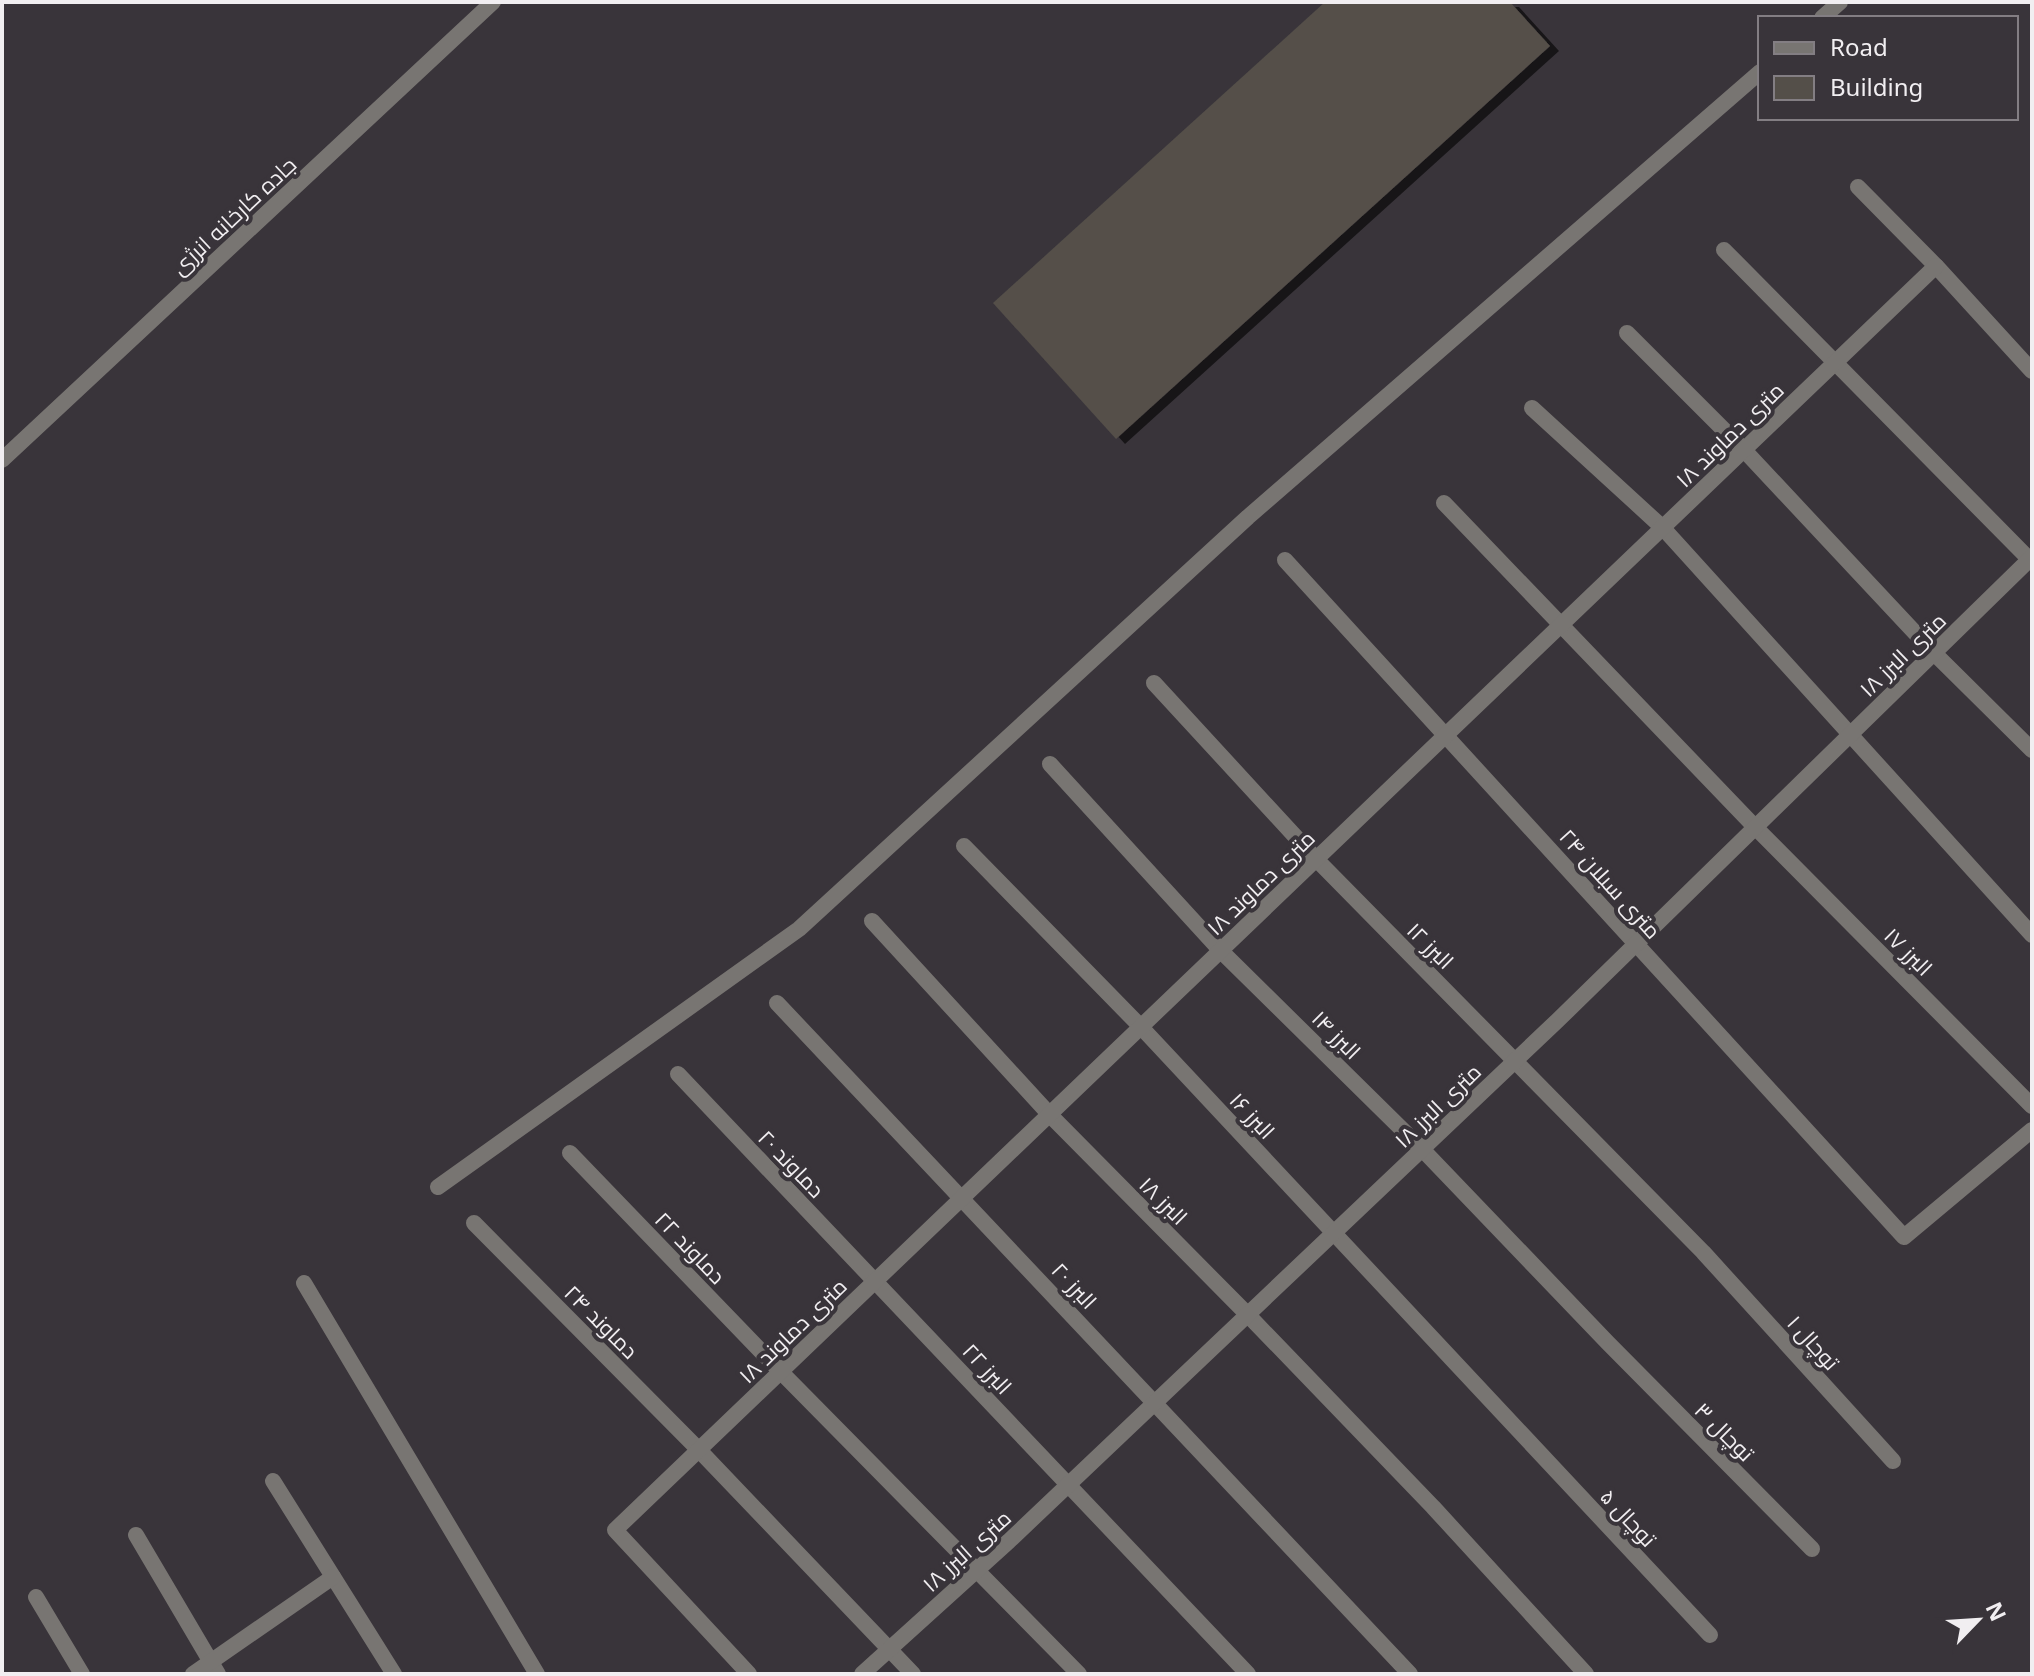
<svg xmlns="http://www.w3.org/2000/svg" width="2034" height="1676" font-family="'Noto Sans',Cairo,sans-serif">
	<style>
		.building { fill: #544f49; filter: url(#shadow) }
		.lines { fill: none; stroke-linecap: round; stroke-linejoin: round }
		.service { stroke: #787572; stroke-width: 16 }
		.tertiary { stroke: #787572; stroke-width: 16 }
		.labels { text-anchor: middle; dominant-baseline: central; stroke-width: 8; stroke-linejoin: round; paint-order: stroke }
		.street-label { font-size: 22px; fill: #f1eef1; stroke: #39343a }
	</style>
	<defs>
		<filter id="shadow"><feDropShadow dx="9" dy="5" stdDeviation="0" flood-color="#0009"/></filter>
	</defs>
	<rect width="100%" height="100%" fill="#39343a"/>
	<polygon class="building" points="1325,2 1510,2 1550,46 1116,439 993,303"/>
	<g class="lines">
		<g class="service">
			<polyline points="1822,18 1840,2"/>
			<polyline points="1858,187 1936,266 2032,371"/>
			<polyline points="1724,250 2032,562"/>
			<polyline points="1627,333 1744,450 1934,653 2032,750"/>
			<polyline points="1532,408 1663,528 2032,935"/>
			<polyline points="1444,503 1755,827 2032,1106"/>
			<polyline points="1285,560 1904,1237 2032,1130"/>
			<polyline points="1154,683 1316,859 1703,1252 1893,1461"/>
			<polyline points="1050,764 1221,951 1422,1149 1608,1343 1812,1549"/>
			<polyline points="964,846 1141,1027 1710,1635"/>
			<polyline points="872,921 1050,1115 1248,1315 1433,1507 1586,1674"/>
			<polyline points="777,1003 1410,1674"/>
			<polyline points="678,1074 1248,1674"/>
			<polyline points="570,1153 781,1372 1079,1674"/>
			<polyline points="438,1187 799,929 1248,517 1760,72"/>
			<polyline points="474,1223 699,1450 913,1674"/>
			<polyline points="304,1283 537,1674"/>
			<polyline points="273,1481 394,1674"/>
			<polyline points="136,1535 218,1674"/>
			<polyline points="36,1597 82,1674"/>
			<polyline points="193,1674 333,1577"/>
			<polyline points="749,1674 615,1530 1936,266"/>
			<polyline points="862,1674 1009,1541 1557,1021 2032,557"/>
		</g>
		<polyline class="tertiary" points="2,460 493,2"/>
	</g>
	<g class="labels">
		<g class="street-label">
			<text transform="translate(233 215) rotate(-43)">جاده کارخانه انرژی</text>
			<text transform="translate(1729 434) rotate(-44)">۱۸ متری دماوند</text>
			<text transform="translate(1902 654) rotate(-44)">۱۸ متری البرز</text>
			<text transform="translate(1260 882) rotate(-44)">۱۸ متری دماوند</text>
			<text transform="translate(1611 883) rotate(48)">۲۴ متری سبلان</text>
			<text transform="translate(1431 945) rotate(45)">البرز ۱۲</text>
			<text transform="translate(1909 951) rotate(45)">البرز ۱۷</text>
			<text transform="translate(1337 1034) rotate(45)">البرز ۱۴</text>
			<text transform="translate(1437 1105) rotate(-44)">۱۸ متری البرز</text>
			<text transform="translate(1253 1115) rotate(47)">البرز ۱۶</text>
			<text transform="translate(792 1163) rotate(46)">دماوند ۲۰</text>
			<text transform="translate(1164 1200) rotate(45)">البرز ۱۸</text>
			<text transform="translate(691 1247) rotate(46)">دماوند ۲۲</text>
			<text transform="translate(1075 1285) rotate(47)">البرز ۲۰</text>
			<text transform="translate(602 1321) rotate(45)">دماوند ۲۴</text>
			<text transform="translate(792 1330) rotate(-44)">۱۸ متری دماوند</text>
			<text transform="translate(1814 1342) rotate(48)">توچال ۱</text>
			<text transform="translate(988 1368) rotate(47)">البرز ۲۲</text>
			<text transform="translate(1725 1431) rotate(45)">توچال ۳</text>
			<text transform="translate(1629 1517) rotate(47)">توچال ۵</text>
			<text transform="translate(966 1550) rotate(-42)">۱۸ متری البرز</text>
		</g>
	</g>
	<rect width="2034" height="1676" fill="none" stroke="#f1eef1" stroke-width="8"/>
	<rect x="1758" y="16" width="260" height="104" fill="#39343a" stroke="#837e83" stroke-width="2"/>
	<rect x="1774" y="42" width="40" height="12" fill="#787572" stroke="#837e83" stroke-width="2"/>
	<text x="1830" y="56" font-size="24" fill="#f1eef1">Road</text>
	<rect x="1774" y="76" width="40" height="24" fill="#544f49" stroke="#837e83" stroke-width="2"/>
	<text x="1830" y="96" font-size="24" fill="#f1eef1">Building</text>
	<g transform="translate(1978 1620) rotate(65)" stroke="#39343a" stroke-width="6" paint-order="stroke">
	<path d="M0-6L14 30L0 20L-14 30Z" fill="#f1eef1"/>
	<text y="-12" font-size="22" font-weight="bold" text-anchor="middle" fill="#f1eef1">N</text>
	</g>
</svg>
